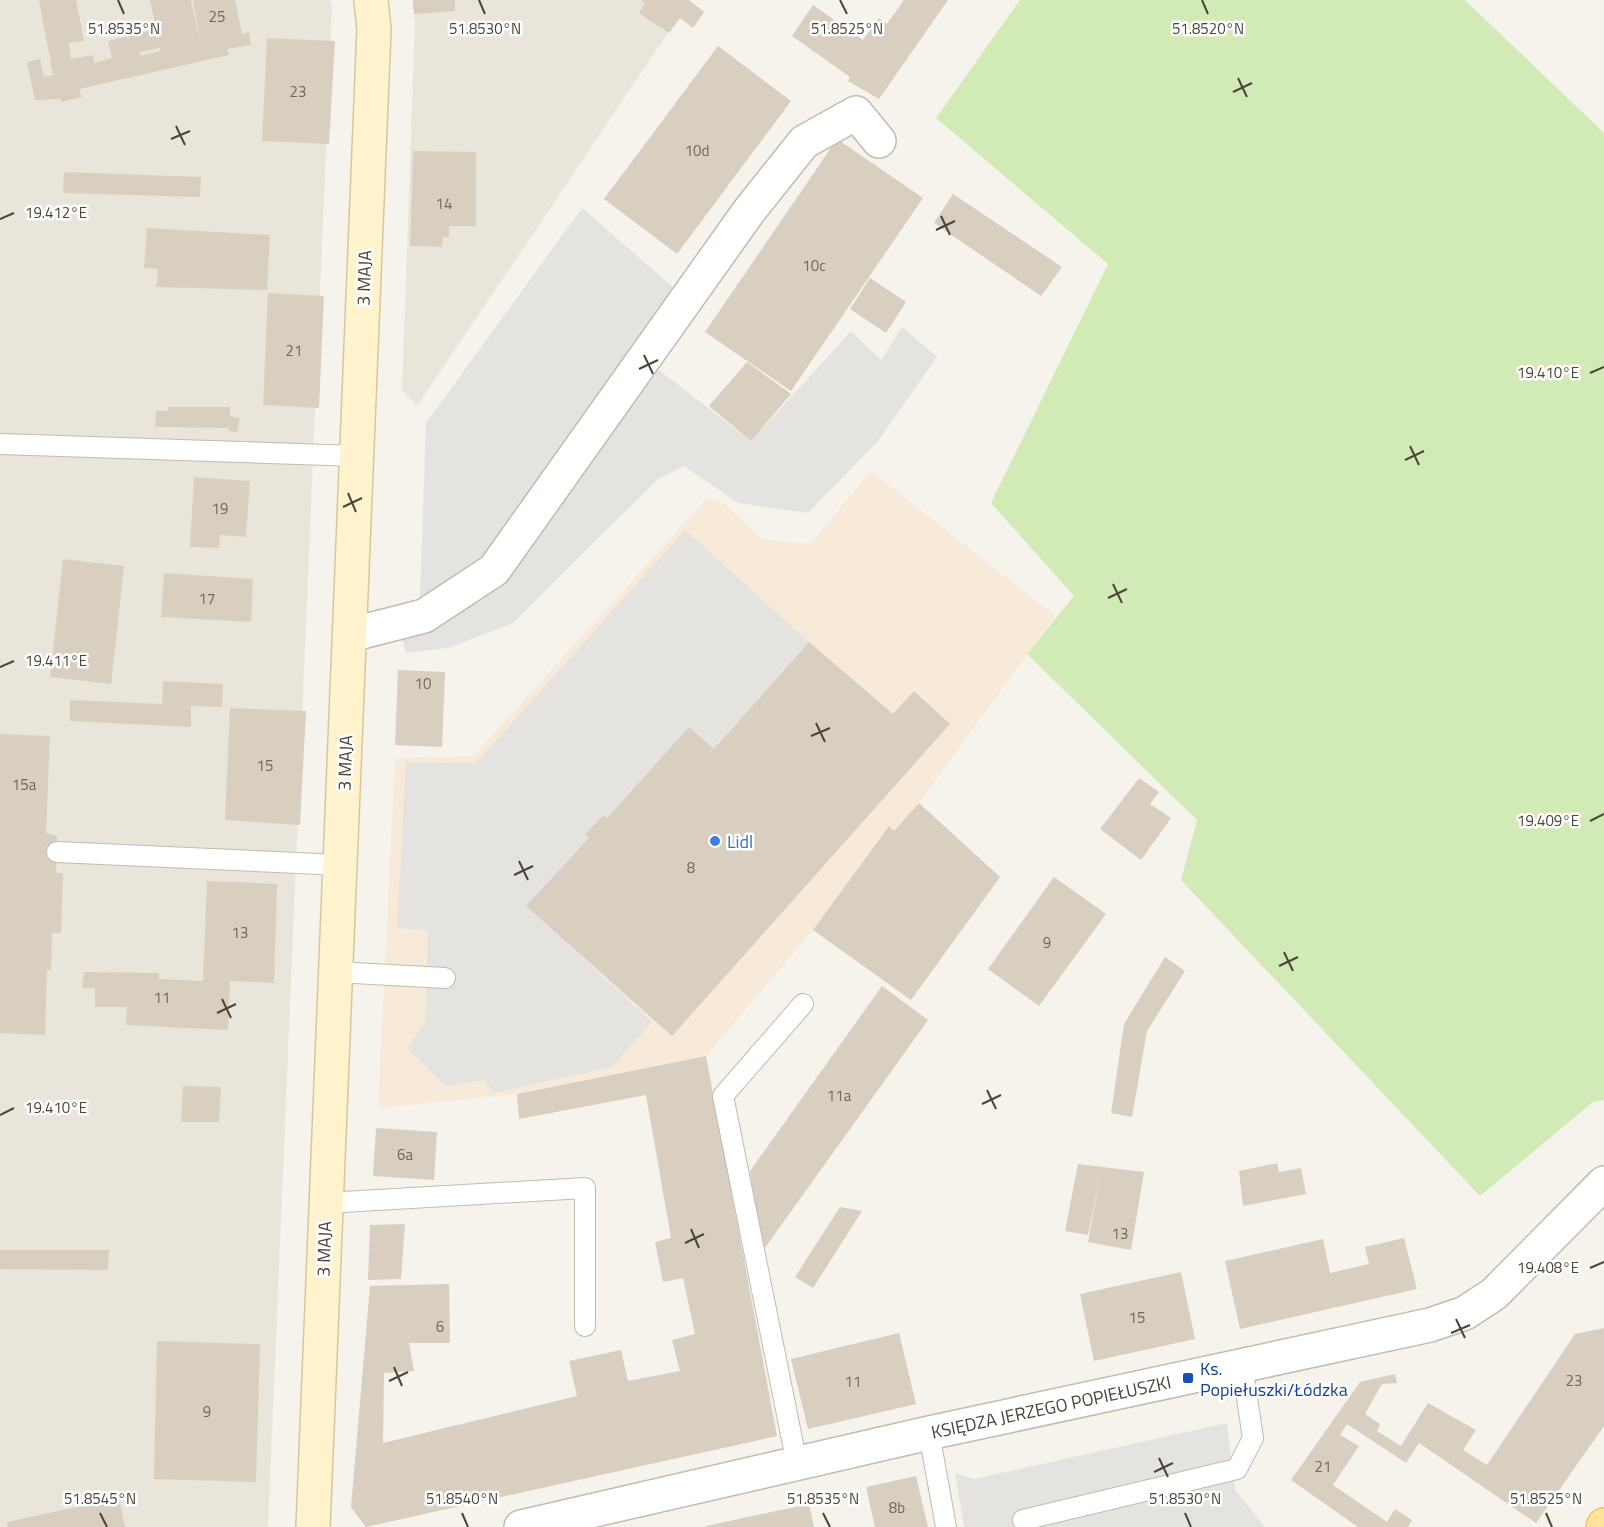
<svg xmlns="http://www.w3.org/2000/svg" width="1604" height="1527" font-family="'Titillium Web',sans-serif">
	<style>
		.residential { fill: #eae5da }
		.commercial { fill: #f7ead8 }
		.green { fill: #d2eab5 }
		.parking { fill: #e5e3e0 }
		.building { fill: #d8cfc1; fill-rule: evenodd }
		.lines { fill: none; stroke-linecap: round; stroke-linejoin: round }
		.service-casing { stroke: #c2bbae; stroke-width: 22 }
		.minor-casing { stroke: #c2bbae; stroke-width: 36 }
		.tertiary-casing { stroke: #c2bbae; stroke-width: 36 }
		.secondary-casing { stroke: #d6c79b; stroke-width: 36 }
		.primary-casing { stroke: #e6c16a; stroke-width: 36 }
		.service { stroke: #fff; stroke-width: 20 }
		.minor { stroke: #fff; stroke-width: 33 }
		.tertiary { stroke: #fff; stroke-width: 33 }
		.secondary { stroke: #fff3cd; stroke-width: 33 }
		.primary { stroke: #ffe39c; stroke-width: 33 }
		.ticks { fill: none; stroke: #4b4439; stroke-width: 2 }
		.shop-dot { fill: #3f7fe0; stroke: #fff; stroke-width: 2 }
		.transit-dot { fill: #1a4fb4; stroke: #fff; stroke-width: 2 }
		.labels { text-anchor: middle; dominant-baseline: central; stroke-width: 5; stroke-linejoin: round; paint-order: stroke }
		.number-label { font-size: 15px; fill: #6e675b }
		.street-label { font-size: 18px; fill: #4b4439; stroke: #fff }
		.shop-label { font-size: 18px; fill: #366cbe; stroke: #fff; text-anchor: start }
		.transit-label { font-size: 18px; fill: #164399; stroke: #fff; text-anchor: start }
		.ticks-label { font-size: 15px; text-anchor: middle; fill: #4b4439; stroke: #fff; stroke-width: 5; stroke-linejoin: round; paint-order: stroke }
	</style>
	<rect width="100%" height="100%" fill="#f6f3ec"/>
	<g class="residential">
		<polygon points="0,0 330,0 332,6 268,1527 0,1527"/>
		<polygon points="412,0 690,0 417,406 402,390 415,23"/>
	</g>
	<polygon class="commercial" points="871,471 1055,616 919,803 894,831 888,826 813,930 706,1056 517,1094 378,1108 395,758 473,756 707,498 725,504 761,539 810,544"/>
	<polygon class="green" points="1020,0 1465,0 1604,133 1604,1100 1593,1102 1480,1196 1181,880 1197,820 1027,654 1074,596 991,503 1108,264 936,118"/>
	<g class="parking">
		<polygon points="582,208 675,289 489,553 420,599 426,423"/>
		<polygon points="902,327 937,357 878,441 808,513 738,503 684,466 658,479 513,623 448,648 406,653 401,633 505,575 659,370 751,441 851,331 881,360"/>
		<polygon points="685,530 809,642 714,749 689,727 607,818 603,815 586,834 589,838 527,906 652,1022 612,1067 493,1093 485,1080 446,1086 407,1048 425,1023 428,930 397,928 406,762 476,763"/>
		<polygon points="1227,1423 1235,1490 1265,1527 964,1527 955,1473 974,1479"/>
	</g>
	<g class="building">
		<path d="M39 0H76L84 41 69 43 71 59 93 55 94 63 112 58 108 41 156 29 150 0H191L200 41 193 0H235L242 34 249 32 251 45 227 49 229 55 79 89 82 97 61 102 60 99 35 100 27 62 40 59 44 77 53 75ZM160 48V51L141 56 140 52Z"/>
		<polygon points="413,0 455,0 455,11 414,14"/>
		<polygon points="641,0 689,0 704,12 693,28 680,18 669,33 639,13 645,3"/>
		<polygon points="904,0 948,0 879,99 848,81 850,77 792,36 813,5 863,40 879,18 887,24"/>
		<polygon points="267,38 335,41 329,144 262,141"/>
		<polygon points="718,46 791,101 677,254 604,199"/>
		<polygon points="837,139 923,198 791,391 705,332"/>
		<polygon points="413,151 476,152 476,226 449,226 449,237 443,237 442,247 410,246"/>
		<polygon points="64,172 201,177 200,197 63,193"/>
		<polygon points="953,194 1062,267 1041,296 934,223"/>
		<polygon points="147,228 270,235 267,290 156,287 158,269 144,268"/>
		<polygon points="870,278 906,302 886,333 850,309"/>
		<polygon points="268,293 324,296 319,408 263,405"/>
		<polygon points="747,362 791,394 751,441 709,406"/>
		<polygon points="168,407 230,407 230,416 240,418 237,432 229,431 229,428 155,427 156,411 168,411"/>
		<polygon points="194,477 250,481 246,537 220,535 219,548 190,547"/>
		<polygon points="63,559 124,566 111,684 50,677"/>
		<polygon points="164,573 253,579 251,622 161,617"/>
		<polygon points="809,642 893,714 914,691 950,724 672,1036 526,906 589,838 585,834 604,815 607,818 689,727 714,749"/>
		<polygon points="398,670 445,672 442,747 395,745"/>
		<polygon points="163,681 223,684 222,707 191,706 191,727 70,721 70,700 162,704"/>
		<polygon points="230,708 306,711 300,825 225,820"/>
		<polygon points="0,734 50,736 46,833 57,836 56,873 63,873 61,933 52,933 51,970 47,970 45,1035 0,1033"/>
		<polygon points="1139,778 1159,792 1150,804 1171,818 1141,860 1100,829"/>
		<polygon points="919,803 1000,877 911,1000 813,930 889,826 894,831"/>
		<polygon points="1054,877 1106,914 1039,1006 988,969"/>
		<polygon points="207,881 277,884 274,983 230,981 228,1030 126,1025 127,1007 95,1007 95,988 82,988 84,972 159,973 159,979 203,981"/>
		<polygon points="1165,957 1185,971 1147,1031 1132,1117 1111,1113 1124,1024"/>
		<polygon points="882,986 928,1020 762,1252 750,1171"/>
		<polygon points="706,1056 777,1436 366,1527 351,1507 370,1286 449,1284 450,1343 409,1343 414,1371 384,1373 383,1443 577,1396 569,1361 621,1350 628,1381 680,1371 672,1340 695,1334 683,1278 663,1282 655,1242 671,1238 646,1095 519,1119 517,1094"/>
		<polygon points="183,1086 221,1087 219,1122 181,1122"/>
		<polygon points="376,1128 437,1132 434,1180 373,1176"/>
		<polygon points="1277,1163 1279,1172 1301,1168 1306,1194 1243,1206 1239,1171"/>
		<polygon points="1078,1164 1144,1172 1131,1250 1088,1242 1100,1174 1088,1235 1065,1231"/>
		<polygon points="840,1207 862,1211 813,1288 795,1277"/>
		<polygon points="405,1224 401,1279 368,1280 370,1225"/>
		<polygon points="1404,1238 1417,1289 1240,1329 1225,1261 1323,1239 1330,1273 1369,1264 1365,1247"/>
		<polygon points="0,1250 109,1250 108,1270 0,1269"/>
		<polygon points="1181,1272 1195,1339 1094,1361 1080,1294"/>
		<polygon points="1604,1328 1604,1426 1536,1523 1419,1443 1406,1463 1347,1424 1340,1435 1359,1446 1333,1485 1387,1522 1395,1509 1412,1520 1408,1527 1358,1527 1291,1480 1360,1382 1395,1374 1397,1383 1382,1384 1365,1414 1380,1424 1377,1431 1401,1446 1428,1403 1476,1430 1463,1450 1487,1465 1575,1334"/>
		<polygon points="899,1333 916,1404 808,1429 791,1359"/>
		<polygon points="157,1341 260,1344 256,1482 154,1479"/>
		<polygon points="916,1476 928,1527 875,1527 866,1487"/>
		<polygon points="119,1498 125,1527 8,1527 7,1522"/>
		<polygon points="809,1504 814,1527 706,1527 706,1526"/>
	</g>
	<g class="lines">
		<g class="service-casing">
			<g id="service">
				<polyline points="0,444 357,456"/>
				<polyline points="57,852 341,865"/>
				<polyline points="336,972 445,978"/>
				<polyline points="326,1203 585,1188 585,1326"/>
				<polyline points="929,1433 946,1527"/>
				<polyline points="797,1464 723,1096 803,1004"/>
				<polyline points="1023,1520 1237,1469 1253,1438 1242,1365"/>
			</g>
		</g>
		<g class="minor-casing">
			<polyline id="minor" points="350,635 424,616 494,570 749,211 804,142 856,113 879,141"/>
		</g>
		<g class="tertiary-casing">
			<polyline id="tertiary" points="521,1527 929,1433 1430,1325 1465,1313 1494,1294 1604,1183"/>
		</g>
		<g class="secondary-casing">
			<polyline id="secondary" points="313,1527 374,29 371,0"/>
		</g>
		<g class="primary-casing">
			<polyline id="primary" points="1603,1527 1604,1525"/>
		</g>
		<use href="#service" class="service"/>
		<use href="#minor" class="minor"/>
		<use href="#tertiary" class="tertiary"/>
		<use href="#secondary" class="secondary"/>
		<use href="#primary" class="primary"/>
	</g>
	<path class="ticks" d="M118 0 124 14M479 0 485 14M840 0 847 14M1202 0 1208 14M1238 78 1247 97M1233 92 1252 83M176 126 185 145M171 139 190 131M941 216 950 235M0 219 14 213M936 230 955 221M644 355 653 374M639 369 658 360M1590 373 1604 367M1410 446 1419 465M1405 460 1424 451M348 493 356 512M343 507 362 498M1113 584 1122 603M1108 598 1127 589M0 667 14 661M816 723 825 742M811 736 830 728M1590 821 1604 814M519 861 528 880M514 875 533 866M1284 952 1293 971M1279 966 1298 957M222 999 231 1018M217 1013 236 1004M987 1090 996 1109M982 1104 1001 1095M0 1115 14 1108M691 1229 699 1248M685 1243 704 1234M1590 1268 1604 1262M1456 1319 1465 1338M1451 1333 1470 1325M394 1367 402 1386M389 1381 408 1372M1159 1458 1168 1477M1154 1472 1173 1463M100 1513 107 1527M462 1513 468 1527M823 1513 830 1527M1185 1513 1191 1527M1546 1513 1552 1527"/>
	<circle class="shop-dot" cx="715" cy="841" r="6"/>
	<rect class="transit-dot" x="1182" y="1372" width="12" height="12" rx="3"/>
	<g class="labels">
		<g class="number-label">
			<text x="217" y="16">25</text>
			<text x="298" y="91">23</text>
			<text x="697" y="150">10d</text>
			<text x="444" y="203">14</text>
			<text x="814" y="265">10c</text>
			<text x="294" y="350">21</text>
			<text x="220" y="508">19</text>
			<text x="207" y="598">17</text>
			<text x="423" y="683">10</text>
			<text x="265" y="765">15</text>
			<text x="24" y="784">15a</text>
			<text x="691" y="867">8</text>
			<text x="240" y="932">13</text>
			<text x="1047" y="942">9</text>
			<text x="162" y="997">11</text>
			<text x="839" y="1095">11a</text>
			<text x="405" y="1154">6a</text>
			<text x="1120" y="1233">13</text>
			<text x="1137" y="1317">15</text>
			<text x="440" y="1326">6</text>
			<text x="1574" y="1380">23</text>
			<text x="853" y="1381">11</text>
			<text x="207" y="1411">9</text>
			<text x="1323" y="1466">21</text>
			<text x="897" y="1507">8b</text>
		</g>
		<g class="street-label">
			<text transform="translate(364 278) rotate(-88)">3 MAJA</text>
			<text transform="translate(345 763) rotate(-88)">3 MAJA</text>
			<text transform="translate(324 1249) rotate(-88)">3 MAJA</text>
			<text transform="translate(1051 1407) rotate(-12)">KSIĘDZA JERZEGO POPIEŁUSZKI</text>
		</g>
		<g class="shop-label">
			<text x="727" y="841">Lidl</text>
		</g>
		<g class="transit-label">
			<text x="1200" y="1368">Ks.<tspan x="1200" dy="21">Popiełuszki/Łódzka</tspan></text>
		</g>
	</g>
	<g class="ticks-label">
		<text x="1208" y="34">51.8520°N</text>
		<text x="124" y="34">51.8535°N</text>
		<text x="485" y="34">51.8530°N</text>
		<text x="847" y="34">51.8525°N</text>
		<text x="56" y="218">19.412°E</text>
		<text x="1548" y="378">19.410°E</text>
		<text x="56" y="666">19.411°E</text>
		<text x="1548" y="826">19.409°E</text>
		<text x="56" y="1113">19.410°E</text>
		<text x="1548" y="1273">19.408°E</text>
		<text x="100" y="1504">51.8545°N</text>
		<text x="462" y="1504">51.8540°N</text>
		<text x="823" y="1504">51.8535°N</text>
		<text x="1185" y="1504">51.8530°N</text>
		<text x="1546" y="1504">51.8525°N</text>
	</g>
</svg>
